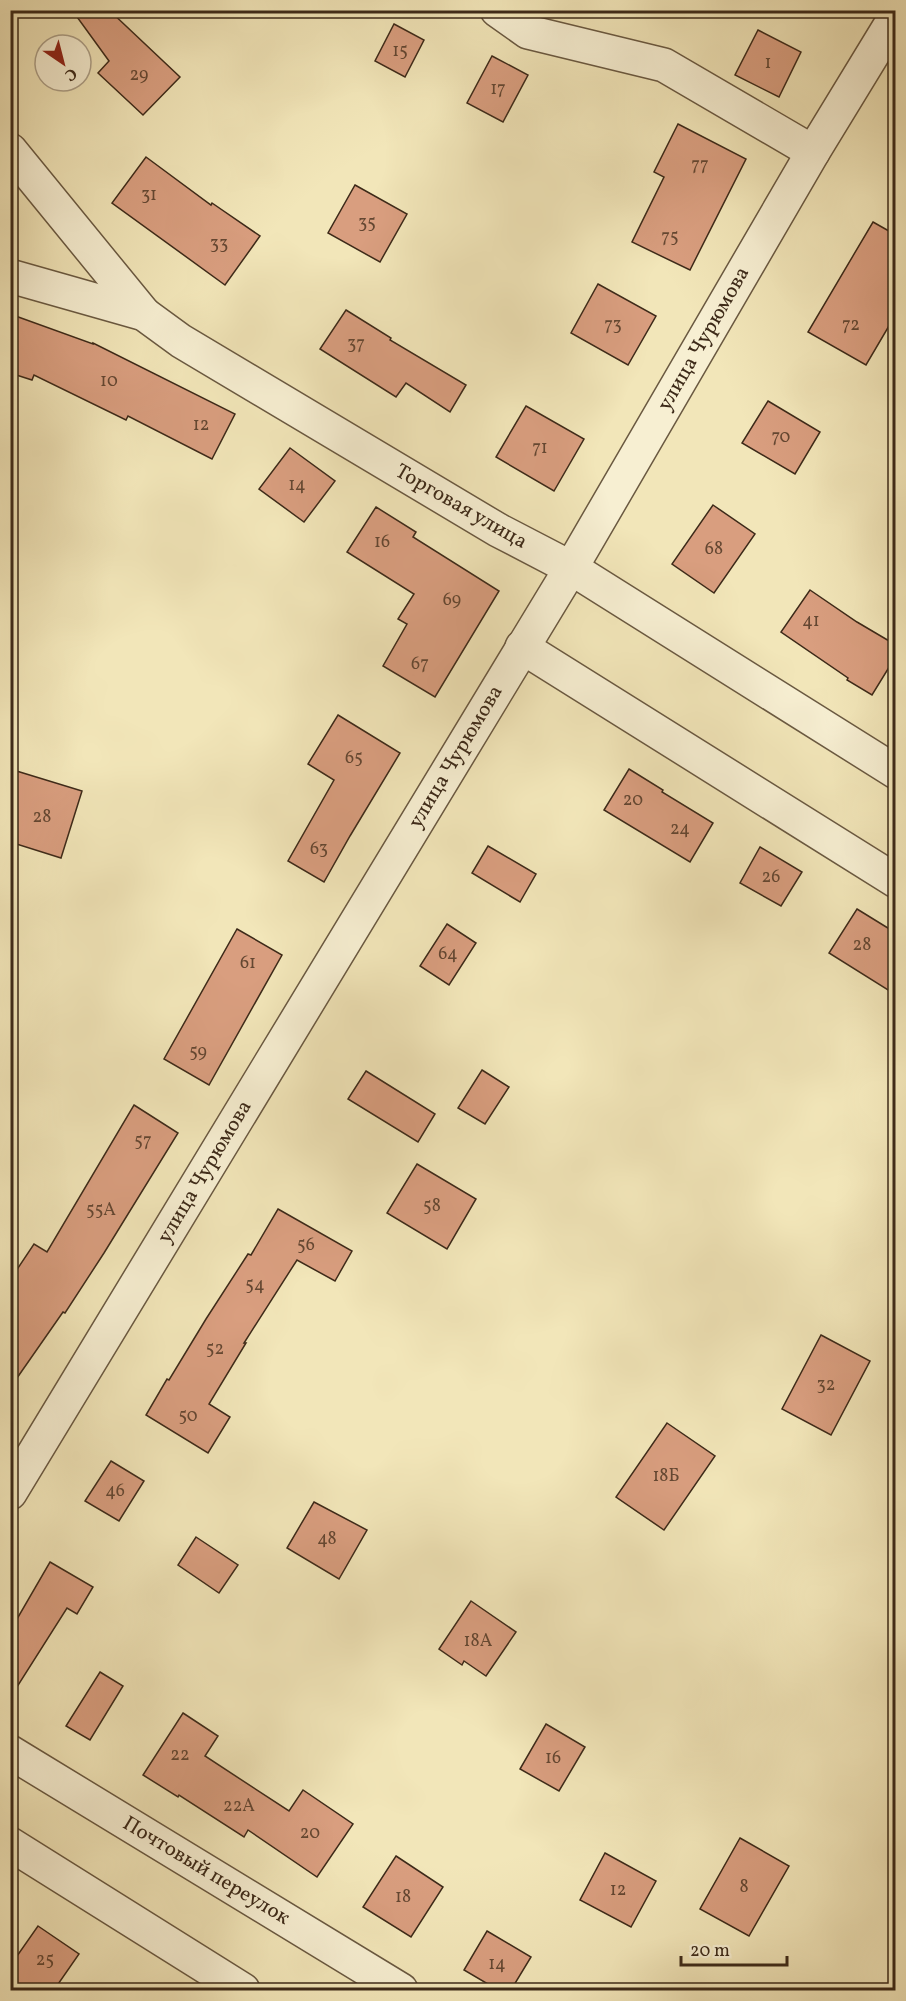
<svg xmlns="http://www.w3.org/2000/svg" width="906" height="2001" font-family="Vollkorn,serif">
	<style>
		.building { fill: #d99e7f; stroke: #3d2a19; stroke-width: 1.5 }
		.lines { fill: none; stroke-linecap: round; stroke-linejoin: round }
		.minor-casing { stroke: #6a5941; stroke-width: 36 }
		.minor { stroke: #f7efd2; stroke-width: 33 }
		.labels { text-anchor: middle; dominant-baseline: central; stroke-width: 5; stroke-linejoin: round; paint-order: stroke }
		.number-label { font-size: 18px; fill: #644732 }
		.street-label { font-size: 21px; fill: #3d2a19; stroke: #f7efd2 }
	</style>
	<rect width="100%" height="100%" fill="#f2e6b9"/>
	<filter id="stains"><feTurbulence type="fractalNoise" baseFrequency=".00333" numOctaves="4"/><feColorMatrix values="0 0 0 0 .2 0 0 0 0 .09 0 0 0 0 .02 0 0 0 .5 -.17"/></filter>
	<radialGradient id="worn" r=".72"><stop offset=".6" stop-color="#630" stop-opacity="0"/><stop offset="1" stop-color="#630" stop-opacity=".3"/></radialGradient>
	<g class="building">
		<polygon points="72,10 109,10 180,77 143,115 98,73 109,61"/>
		<polygon points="394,24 424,40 405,77 375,61"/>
		<polygon points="758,30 801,52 779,97 735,75"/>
		<polygon points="492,56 528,75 503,122 467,103"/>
		<polygon points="678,124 746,159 690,270 632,242 664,177 654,172"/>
		<polygon points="146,157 211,205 212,203 260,236 225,285 112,203"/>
		<polygon points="355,185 407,214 380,262 328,233"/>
		<polygon points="873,222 896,235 896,314 866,365 808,332"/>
		<polygon points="598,284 656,316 628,365 571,333"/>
		<polygon points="346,310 391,338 390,340 466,385 450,412 406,383 396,397 320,349"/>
		<polygon points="10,314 93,344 93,343 235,414 212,459 128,416 126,420 34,375 32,380 10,373"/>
		<polygon points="768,401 820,432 795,474 742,443"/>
		<polygon points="526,406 584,439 554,491 496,457"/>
		<polygon points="290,448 335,481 304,522 259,489"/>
		<polygon points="713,505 755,534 714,593 672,564"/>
		<polygon points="376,507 416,532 413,537 499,591 435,697 383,666 407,624 398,619 414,594 347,552"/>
		<polygon points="810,590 857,622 896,645 896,656 872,695 847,680 848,678 781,632"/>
		<polygon points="338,715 400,753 350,836 324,882 288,861 334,780 308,764"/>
		<polygon points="10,769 82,791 61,858 10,842"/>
		<polygon points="629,769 663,790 662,792 713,823 690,862 604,810"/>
		<polygon points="488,846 536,874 520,902 472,873"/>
		<polygon points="760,847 802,872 781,906 740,883"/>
		<polygon points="857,909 896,933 896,995 829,953"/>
		<polygon points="447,924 476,943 449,985 420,966"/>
		<polygon points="237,929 282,955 209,1085 164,1059"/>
		<polygon points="482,1070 509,1087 485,1124 458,1108"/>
		<polygon points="366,1071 435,1114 418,1142 348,1099"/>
		<polygon points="134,1105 178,1133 104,1253 65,1313 63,1312 10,1388 10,1280 34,1244 47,1252"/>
		<polygon points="417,1164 476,1199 447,1249 387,1213"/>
		<polygon points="278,1209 352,1251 335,1281 297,1260 244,1343 246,1343 209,1404 230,1417 208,1453 146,1415 167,1379 169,1380 206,1319 248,1254 251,1255"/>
		<polygon points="821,1335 870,1361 831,1435 782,1409"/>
		<polygon points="667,1423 715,1456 664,1530 616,1497"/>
		<polygon points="111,1461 144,1481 119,1521 85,1501"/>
		<polygon points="314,1502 367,1530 339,1579 287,1548"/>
		<polygon points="196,1537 238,1565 219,1593 178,1565"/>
		<polygon points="50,1562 93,1587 77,1614 67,1608 10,1698 10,1631"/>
		<polygon points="471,1601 516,1632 486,1676 464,1661 462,1665 439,1649"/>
		<polygon points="100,1672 123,1686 90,1740 66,1726"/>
		<polygon points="183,1713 218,1736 205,1756 289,1811 303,1790 353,1824 317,1877 248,1830 244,1837 179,1795 178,1797 143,1775"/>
		<polygon points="546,1724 585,1747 559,1791 520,1769"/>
		<polygon points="740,1838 789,1866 749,1936 700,1909"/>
		<polygon points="605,1853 656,1881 631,1927 580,1900"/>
		<polygon points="396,1856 443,1887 411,1937 363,1907"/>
		<polygon points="38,1926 79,1954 54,1990 10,1990 10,1966"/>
		<polygon points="487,1931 531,1957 511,1990 498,1990 464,1970"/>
	</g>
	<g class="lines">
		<g class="minor-casing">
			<g id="minor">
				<polyline points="497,10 528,32 664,65 813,152"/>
				<polyline points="10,150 144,314"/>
				<polyline points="10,276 144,314 181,341 498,530 571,568 896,772"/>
				<polyline points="522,647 896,881"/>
				<polyline points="10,1493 571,568 813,152 896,16"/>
				<polyline points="10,1752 401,1990"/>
				<polyline points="10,1844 243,1990"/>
			</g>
		</g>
		<use href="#minor" class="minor"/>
	</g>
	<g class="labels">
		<g class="number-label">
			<text x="400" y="51">15</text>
			<text x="768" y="63">1</text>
			<text x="139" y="75">29</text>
			<text x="498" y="89">17</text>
			<text x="700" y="165">77</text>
			<text x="149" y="195">31</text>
			<text x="367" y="223">35</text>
			<text x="670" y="237">75</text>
			<text x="219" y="244">33</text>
			<text x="613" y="325">73</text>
			<text x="851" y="325">72</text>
			<text x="356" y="344">37</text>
			<text x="109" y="381">10</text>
			<text x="201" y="425">12</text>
			<text x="781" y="437">70</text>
			<text x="540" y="448">71</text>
			<text x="297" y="485">14</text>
			<text x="382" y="542">16</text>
			<text x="714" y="549">68</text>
			<text x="452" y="600">69</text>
			<text x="811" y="621">41</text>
			<text x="420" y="664">67</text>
			<text x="354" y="758">65</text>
			<text x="633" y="800">20</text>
			<text x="42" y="817">28</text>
			<text x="680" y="829">24</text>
			<text x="319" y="849">63</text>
			<text x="771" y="877">26</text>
			<text x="862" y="945">28</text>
			<text x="448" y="954">64</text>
			<text x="248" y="963">61</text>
			<text x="198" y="1052">59</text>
			<text x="143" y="1141">57</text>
			<text x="432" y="1206">58</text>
			<text x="101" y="1210">55А</text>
			<text x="306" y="1245">56</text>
			<text x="255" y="1285">54</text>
			<text x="215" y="1349">52</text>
			<text x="826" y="1385">32</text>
			<text x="188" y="1416">50</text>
			<text x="666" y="1476">18Б</text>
			<text x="115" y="1491">46</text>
			<text x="327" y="1539">48</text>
			<text x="478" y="1641">18А</text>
			<text x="180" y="1755">22</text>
			<text x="553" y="1758">16</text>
			<text x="239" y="1806">22А</text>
			<text x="310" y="1833">20</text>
			<text x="744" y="1887">8</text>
			<text x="618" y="1890">12</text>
			<text x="403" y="1897">18</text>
			<text x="45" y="1960">25</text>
			<text x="497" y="1964">14</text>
		</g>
		<g class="street-label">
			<text transform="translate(704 339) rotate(-60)">улица Чурюмова</text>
			<text transform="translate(461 507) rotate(30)">Торговая улица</text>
			<text transform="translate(456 757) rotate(-59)">улица Чурюмова</text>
			<text transform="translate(205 1172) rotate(-59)">улица Чурюмова</text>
			<text transform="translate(206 1871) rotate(31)">Почтовый переулок</text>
		</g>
	</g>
	<rect width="906" height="2001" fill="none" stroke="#f2e6b9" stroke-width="36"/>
	<rect x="12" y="12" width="882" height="1977" fill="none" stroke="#3d2a19" stroke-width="3"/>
	<rect x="18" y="18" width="870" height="1965" fill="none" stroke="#3d2a19" stroke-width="1.5"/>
	<g transform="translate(63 63) rotate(145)"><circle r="28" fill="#f7efd2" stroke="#ada088" stroke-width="1.5"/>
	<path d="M0-4.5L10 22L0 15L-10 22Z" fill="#8f2418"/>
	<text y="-9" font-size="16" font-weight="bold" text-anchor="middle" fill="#3d2a19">С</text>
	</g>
	<path d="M681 1956v9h106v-9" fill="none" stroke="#3d2a19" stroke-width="3"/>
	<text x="690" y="1956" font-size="18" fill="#3d2a19" stroke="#f7efd2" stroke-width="4.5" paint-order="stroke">20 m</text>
	<rect width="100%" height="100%" filter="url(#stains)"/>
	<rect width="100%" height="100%" fill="url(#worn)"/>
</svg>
